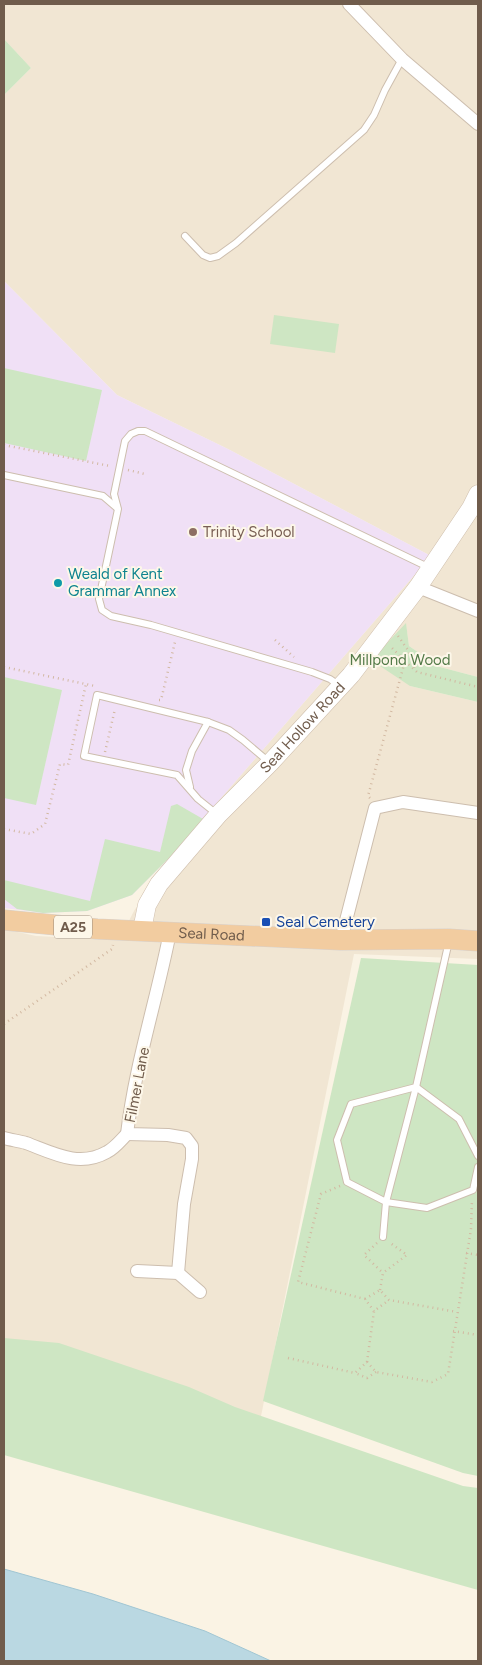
<svg xmlns="http://www.w3.org/2000/svg" width="482" height="1665" font-family="Figtree,sans-serif">
	<style>
		.residential { fill: #f1e6d3 }
		.education { fill: #f0e0f6 }
		.green { fill: #cee6c3 }
		.water { fill: #bad8e2; stroke: #a1c6d3 }
		.lines { fill: none; stroke-linecap: round; stroke-linejoin: round }
		.service-casing { stroke: #cdbeae; stroke-width: 8 }
		.minor-casing { stroke: #cdbeae; stroke-width: 14 }
		.secondary-casing { stroke: #cfbeac; stroke-width: 19 }
		.trunk-casing { stroke: #d7d1cd; stroke-width: 21 }
		.path { stroke: #d2b8a1; stroke-width: 2.5; stroke-dasharray: 1 4; stroke-linecap: butt }
		.service { stroke: #fff; stroke-width: 6 }
		.minor { stroke: #fff; stroke-width: 12 }
		.secondary { stroke: #fff; stroke-width: 18 }
		.trunk { stroke: #f2cca0; stroke-width: 20 }
		.education-dot { fill: #8d6e63; stroke: #fdf7e9; stroke-width: 2 }
		.culture-dot { fill: #0f9aa8; stroke: #fdf7e9; stroke-width: 2 }
		.transit-dot { fill: #1a4fb4; stroke: #fdf7e9; stroke-width: 2 }
		.labels { text-anchor: middle; dominant-baseline: central; stroke-width: 4; stroke-linejoin: round; paint-order: stroke }
		.shield { fill: #fdf7e9; stroke: #9a8a7b; stroke-width: 1 }
		.shield-label { font-size: 14px; font-weight: bold; fill: #705c4c }
		.education-label { font-size: 15px; fill: #785e54; stroke: #fdf7e9; text-anchor: start }
		.culture-label { font-size: 15px; fill: #0d838f; stroke: #fdf7e9; text-anchor: start }
		.park-label { font-size: 15px; fill: #537a48; stroke: #fdf7e9 }
		.street-label { font-size: 15px; fill: #705c4c; stroke: #fdf7e9 }
		.transit-label { font-size: 15px; fill: #164399; stroke: #fdf7e9; text-anchor: start }
	</style>
	<rect width="100%" height="100%" fill="#faf3e4"/>
	<polygon class="residential" points="4,4 478,4 478,677 440,667 409,646 406,624 410,686 478,702 478,959 354,954 257,1436 4,1385 4,929 36,936 119,940 134,911 169,858 431,556 228,449 117,395 4,281 4,95 31,68 4,39"/>
	<polygon class="education" points="4,281 117,395 228,449 431,556 169,858 132,895 87,911 43,913 4,908"/>
	<g class="green">
		<polygon points="4,39 31,68 4,95"/>
		<polygon points="274,315 339,324 335,353 270,344"/>
		<polygon points="4,368 102,390 86,461 4,443"/>
		<polygon points="406,623 409,646 440,667 478,677 478,702 410,686 371,660"/>
		<polygon points="4,677 62,690 36,805 4,798"/>
		<polygon points="177,804 203,819 169,858 132,895 87,911 43,913 17,909 4,899 4,880 90,901 105,839 160,852 171,806"/>
		<polygon points="361,958 478,965 478,1476 463,1473 263,1401"/>
		<polygon points="4,1338 59,1343 189,1387 235,1407 463,1486 478,1488 478,1590 4,1455"/>
	</g>
	<polygon class="water" points="4,1569 93,1594 205,1631 271,1661 4,1661"/>
	<g class="lines">
		<g class="service-casing">
			<g id="service">
				<polyline points="185,236 203,255 210,258 218,256 236,243 364,130 374,115 385,90 402,59"/>
				<polyline points="4,475 103,496 117,508"/>
				<polyline points="340,686 330,679 312,672 151,625 111,616 102,610 99,599 118,509 114,494 125,441 131,434 138,431 145,431 430,568"/>
				<polyline points="190,787 186,770 192,751 208,722"/>
				<polyline points="218,815 198,799 177,775 84,756 97,695 208,722 229,730 243,740 269,762"/>
				<polyline points="478,1156 459,1119 416,1087 386,1202 427,1208 473,1190 478,1167"/>
				<polyline points="383,1237 386,1202 347,1182 337,1140 351,1104 416,1087 449,941"/>
			</g>
		</g>
		<g class="minor-casing">
			<g id="minor">
				<polyline points="349,4 402,59 478,124"/>
				<polyline points="418,587 478,611"/>
				<path d="M170 932C157 999 135 1065 127 1134L168 1135 186 1138 192 1146V1159L184 1204 178 1273"/>
				<polyline points="341,940 375,808 403,802 478,813"/>
				<path d="M4 1138C11 1140 19 1141 26 1143 53 1153 79 1168 107 1152 115 1148 121 1140 127 1134"/>
				<polyline points="137,1271 178,1273 200,1292"/>
			</g>
		</g>
		<g class="secondary-casing">
			<g id="secondary">
				<path id="s1" d="M142 930 147 905 159 884 218 815 270 763 351 675 418 587 471 508 478 494"/>
			</g>
		</g>
		<g class="trunk-casing">
			<g id="trunk">
				<path id="s2" d="M4 920 97 929 341 940 449 939 478 941"/>
			</g>
		</g>
		<g class="path">
			<polyline points="4,445 110,466"/>
			<polyline points="128,470 145,474"/>
			<polyline points="398,636 408,650 417,671"/>
			<polyline points="275,640 294,657"/>
			<polyline points="405,661 417,672 478,687"/>
			<polyline points="4,667 95,686"/>
			<polyline points="159,700 161,700 175,642"/>
			<polyline points="105,752 115,709"/>
			<polyline points="370,798 368,796 405,661 391,647"/>
			<polyline points="4,829 31,834 45,824 60,764 68,765 86,684"/>
			<polyline points="4,1024 112,949 113,945"/>
			<polyline points="340,1186 321,1194 298,1282 365,1299 374,1311"/>
			<polyline points="377,1243 364,1255 383,1273"/>
			<polyline points="466,1253 478,1255"/>
			<polyline points="380,1290 383,1273 407,1255 389,1242"/>
			<polyline points="365,1299 380,1290 389,1300 457,1312"/>
			<polyline points="453,1331 478,1335"/>
			<polyline points="288,1358 355,1373"/>
			<polyline points="367,1362 374,1311 389,1300"/>
			<polyline points="376,1372 367,1378 355,1373 367,1362 376,1372 432,1382 448,1374 471,1229 472,1200"/>
		</g>
		<use href="#service" class="service"/>
		<use href="#minor" class="minor"/>
		<use href="#secondary" class="secondary"/>
		<use href="#trunk" class="trunk"/>
	</g>
	<circle class="education-dot" cx="193" cy="532" r="5"/>
	<circle class="culture-dot" cx="58" cy="583" r="5"/>
	<rect class="transit-dot" x="261" y="917" width="10" height="10" rx="2.5"/>
	<g class="labels">
		<rect class="shield" x="54" y="915.5" width="38" height="23" rx="4"/>
		<g class="shield-label">
			<text x="73" y="927">A25</text>
		</g>
		<g class="education-label">
			<text x="203" y="532">Trinity School</text>
		</g>
		<g class="culture-label">
			<text x="68" y="574">Weald of Kent<tspan x="68" dy="17">Grammar Annex</tspan></text>
		</g>
		<g class="park-label">
			<text x="400" y="660">Millpond Wood</text>
		</g>
		<g class="street-label">
			<text stroke="none"><textPath href="#s1" startOffset="262">Seal Hollow Road</textPath></text>
			<text stroke="none"><textPath href="#s2" startOffset="208">Seal Road</textPath></text>
			<text transform="translate(137 1085) rotate(-79)">Filmer Lane</text>
		</g>
		<g class="transit-label">
			<text x="276" y="922">Seal Cemetery</text>
		</g>
	</g>
	<rect width="482" height="1665" fill="none" stroke="#705c4c" stroke-width="10"/>
</svg>
